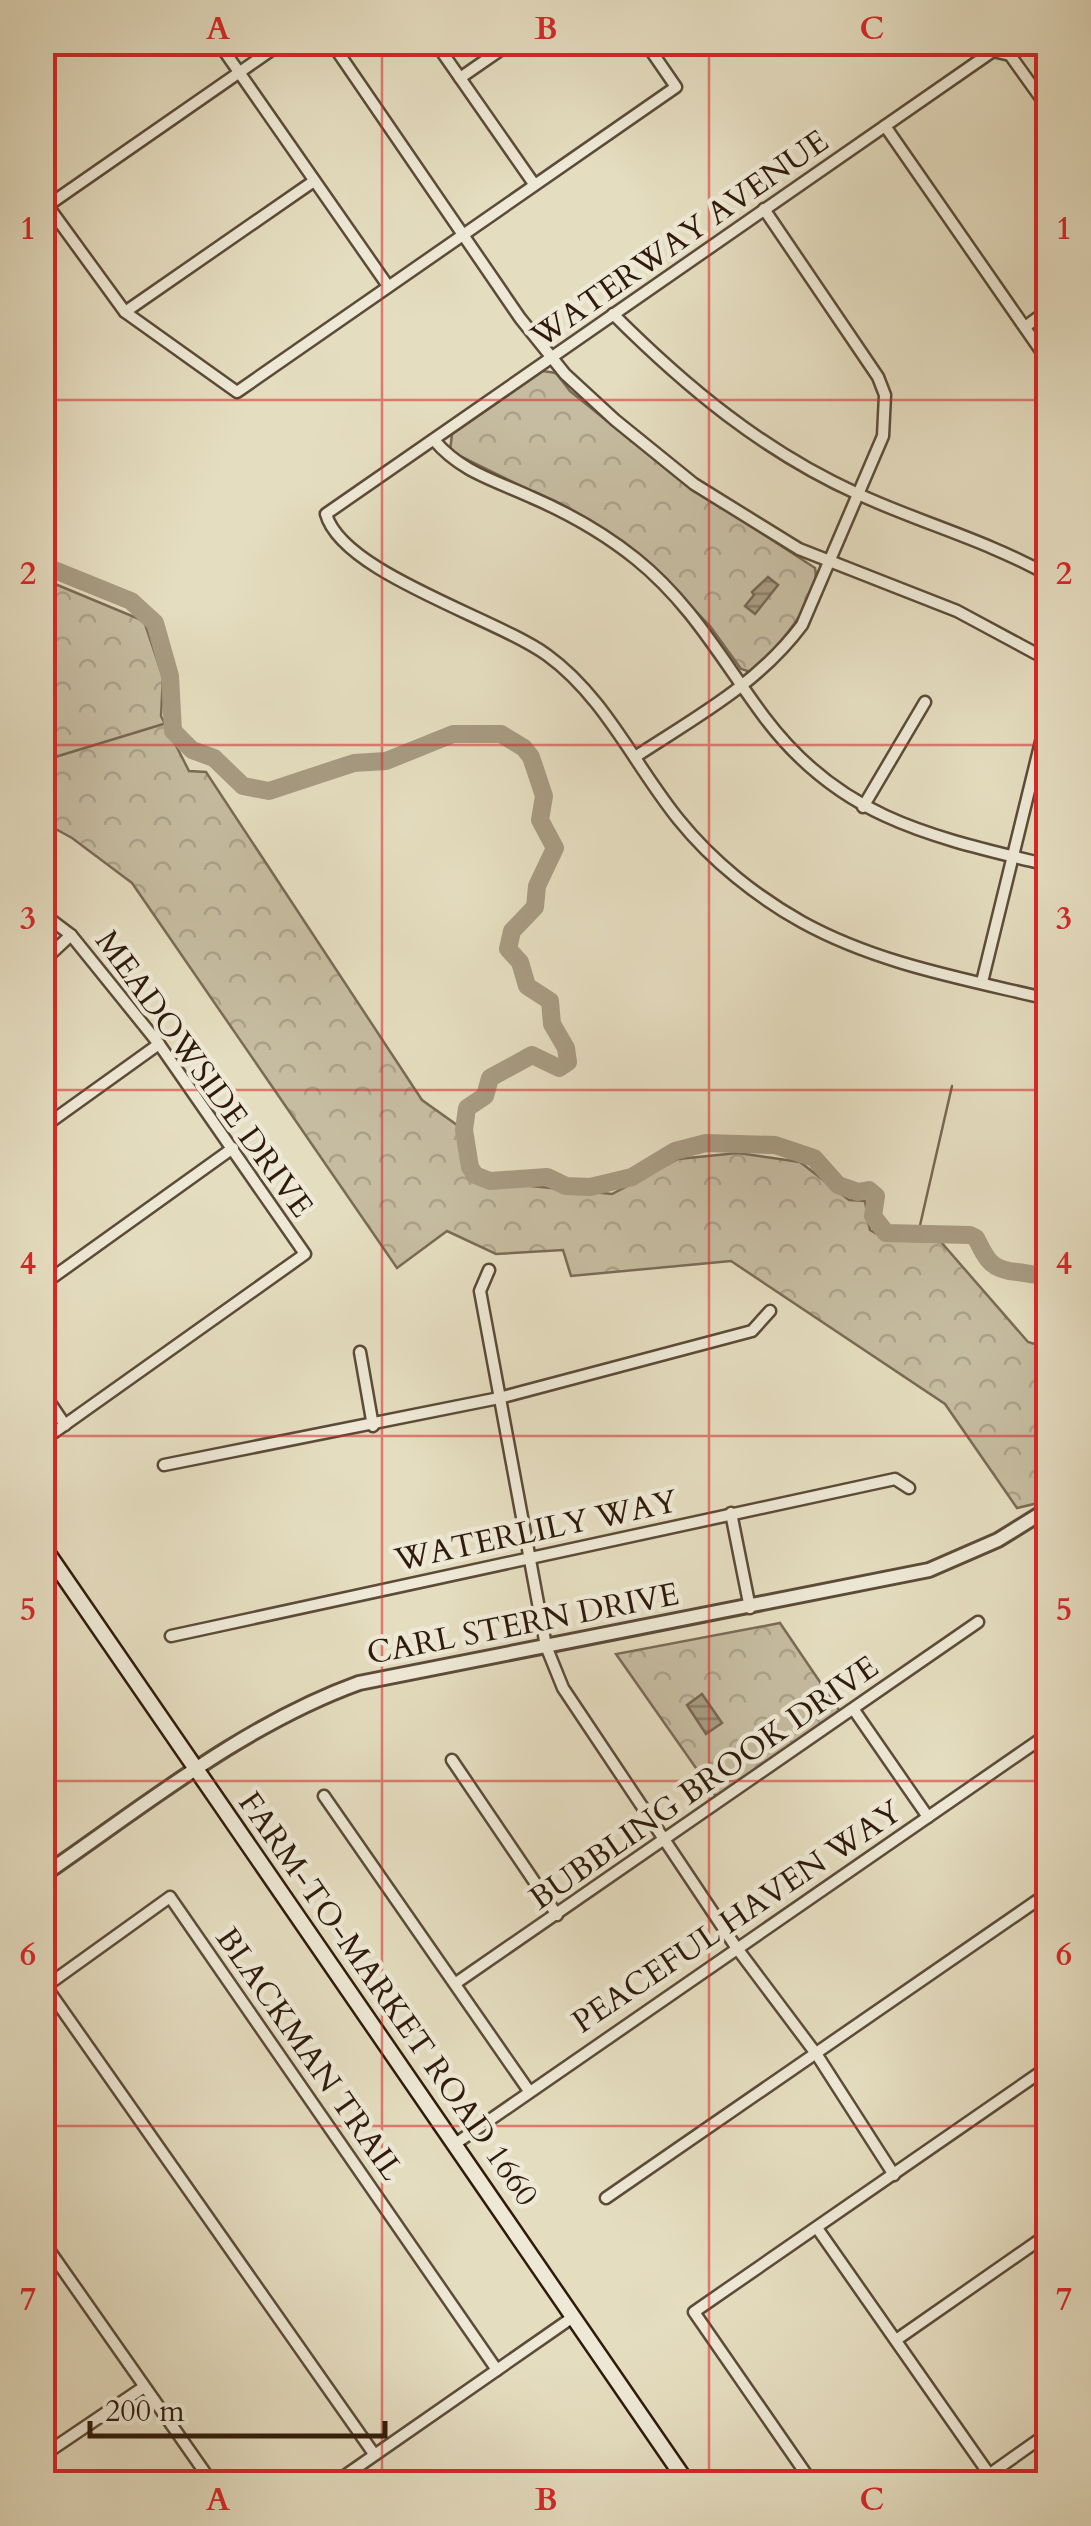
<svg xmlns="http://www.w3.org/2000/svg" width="1091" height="2526" font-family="Cardo,serif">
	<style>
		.park { fill: url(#park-crowns); stroke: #7a6b56; stroke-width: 2.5 }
		.water { fill: url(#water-rules); stroke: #776752; stroke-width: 2.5 }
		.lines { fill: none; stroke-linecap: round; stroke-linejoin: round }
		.stream { stroke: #776752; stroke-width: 2.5 }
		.river { stroke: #a79b82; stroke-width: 18 }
		.minor-casing { stroke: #5c4b38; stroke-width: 15 }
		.tertiary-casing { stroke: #5c4b38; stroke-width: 18 }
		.secondary-casing { stroke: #2f1a0b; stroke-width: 19 }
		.minor { stroke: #eee9d6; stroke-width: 10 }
		.tertiary { stroke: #eee9d6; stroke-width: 12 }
		.secondary { stroke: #eee9d6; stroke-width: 14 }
		.grid { fill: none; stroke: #d62828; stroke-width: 2.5; stroke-opacity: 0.55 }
		.labels { text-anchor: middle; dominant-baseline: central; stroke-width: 9; stroke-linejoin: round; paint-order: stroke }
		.street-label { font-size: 32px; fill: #2f1a0b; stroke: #eee9d6 }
		.neatline { fill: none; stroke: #d62828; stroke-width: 4 }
		.grid-label { font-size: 32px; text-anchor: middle; font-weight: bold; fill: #d62828 }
	</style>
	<defs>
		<pattern id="park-crowns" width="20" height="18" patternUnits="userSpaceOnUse" patternTransform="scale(2.5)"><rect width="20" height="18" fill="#c6bca1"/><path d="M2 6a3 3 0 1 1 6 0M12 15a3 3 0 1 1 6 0" fill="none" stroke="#aaa189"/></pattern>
		<pattern id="water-rules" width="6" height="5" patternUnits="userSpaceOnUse" patternTransform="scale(2.5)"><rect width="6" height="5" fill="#a79b82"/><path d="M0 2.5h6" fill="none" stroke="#887e69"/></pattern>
	</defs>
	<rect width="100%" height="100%" fill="#e5ddc0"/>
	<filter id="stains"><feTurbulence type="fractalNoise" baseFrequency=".002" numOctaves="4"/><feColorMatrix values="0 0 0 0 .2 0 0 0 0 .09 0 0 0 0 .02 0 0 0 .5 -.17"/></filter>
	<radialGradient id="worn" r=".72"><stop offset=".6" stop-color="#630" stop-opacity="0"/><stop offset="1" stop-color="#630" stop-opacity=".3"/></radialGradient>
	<g class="park">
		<path d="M543 371 556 373 570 391 675 476 815 568C822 599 773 652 751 672L741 669 710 626 646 560 582 516 450 451 452 434Z"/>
		<polygon points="43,579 144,621 163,677 161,716 189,771 206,772 422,1100 457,1125 471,1180 612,1194 678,1159 738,1153 800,1162 849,1200 865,1201 870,1230 888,1240 941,1242 1028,1342 1048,1348 1048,1492 1034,1504 1017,1508 945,1404 731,1261 571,1276 563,1250 496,1254 447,1231 397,1268 132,883 72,838 43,822"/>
		<polygon points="780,1623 841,1713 717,1798 616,1654"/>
	</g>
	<g class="water">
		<polygon points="768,577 778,585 755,614 745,606 754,595 752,592"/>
		<polygon points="702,1694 722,1723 706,1734 687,1705"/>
	</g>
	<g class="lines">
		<g class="stream">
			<polyline points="42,761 170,722"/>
			<polyline points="918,1234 952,1086"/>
		</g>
		<path class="river" d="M42 565 131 601 155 623 170 676 173 731 192 750 214 758 243 786 269 791 354 763 386 761 453 734H501L524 748 531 757 544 796 540 820 555 848 537 886 535 907 512 931 508 949 520 962 527 986 550 1001 552 1024 566 1048 568 1062 559 1068 532 1055 490 1078 485 1096 467 1108 464 1130 470 1167 475 1175 490 1181 547 1177 566 1186 590 1187 632 1177 675 1151 706 1143 775 1145 814 1158 838 1185 858 1192 869 1190 876 1196 873 1216 886 1233 970 1235 976 1238C987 1260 991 1270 1017 1272 1030 1273 1036 1278 1048 1270"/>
		<g class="minor-casing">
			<g id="minor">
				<polyline points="218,42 388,286"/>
				<polyline points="331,42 520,318 565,374 615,420 694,484 799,549 957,611 1048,660"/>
				<polyline points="435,42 534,184"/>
				<polyline points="42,52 56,42"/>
				<polyline points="460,78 512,42"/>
				<path d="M1048 108 1010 55 993 51 326 514C342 573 496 618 547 655 605 697 635 766 679 820 712 861 757 897 802 922 878 964 965 979 1048 999"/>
				<polyline points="885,126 1048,361"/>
				<polyline points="42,198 125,312 237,392 676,87 645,42"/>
				<polyline points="47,206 283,42"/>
				<polyline points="125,312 314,181"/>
				<path d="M613 314C686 387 763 451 858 494 921 523 988 541 1048 575"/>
				<polyline points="1025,327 1048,310"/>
				<path d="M434 440C461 472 494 480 531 497 568 513 605 534 636 559 692 604 723 662 765 718 841 819 933 837 1048 865"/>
				<path d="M635 757C696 717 758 684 802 625L883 436 885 395 878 377 764 209"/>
				<polyline points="863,807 925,702"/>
				<polyline points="42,913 71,935 159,1044 305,1254 42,1441"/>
				<polyline points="42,962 71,935"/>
				<polyline points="982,982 1048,713"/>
				<polyline points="42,1128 159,1044"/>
				<polyline points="489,1270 480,1291 546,1646 563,1688 736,1947 817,2055 894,2175"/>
				<polyline points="42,1285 233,1148"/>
				<polyline points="360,1352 373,1426"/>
				<polyline points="42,1391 65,1425"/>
				<polyline points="164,1465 499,1398 752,1331 770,1311"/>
				<polyline points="731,1513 750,1608"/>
				<polyline points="171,1636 895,1479 909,1488"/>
				<polyline points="854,1710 928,1817"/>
				<polyline points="452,1760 557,1915"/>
				<polyline points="324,1796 529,2091"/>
				<polyline points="42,1981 374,2454"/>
				<polyline points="456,1983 978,1622"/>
				<polyline points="42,1989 170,1897 497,2370"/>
				<polyline points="455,2144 1048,1734"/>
				<polyline points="606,2198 1048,1893"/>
				<polyline points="817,2228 989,2474"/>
				<polyline points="42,2240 213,2484"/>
				<polyline points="896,2340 1048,2234"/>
				<polyline points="42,2456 144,2387"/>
				<polyline points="333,2484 573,2317"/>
				<polyline points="813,2484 694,2312 1048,2067"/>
				<polyline points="976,2484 1048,2433"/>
			</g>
		</g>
		<g class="tertiary-casing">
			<path id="tertiary" d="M42 1876C144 1806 243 1725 359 1683L929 1570 998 1540 1048 1509"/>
		</g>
		<g class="secondary-casing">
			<polyline id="secondary" points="42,1545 688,2484"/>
		</g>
		<use href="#minor" class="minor"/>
		<use href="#tertiary" class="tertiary"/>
		<use href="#secondary" class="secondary"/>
	</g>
	<path class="grid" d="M382 42V2484M709 42V2484M42 400H1048M42 745H1048M42 1090H1048M42 1436H1048M42 1781H1048M42 2126H1048"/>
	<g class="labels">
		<g class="street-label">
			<text transform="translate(680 239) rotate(-35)">WATERWAY AVENUE</text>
			<text transform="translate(204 1074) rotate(54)">MEADOWSIDE DRIVE</text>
			<text transform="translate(536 1531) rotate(-12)">WATERLILY WAY</text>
			<text transform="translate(523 1624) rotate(-11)">CARL STERN DRIVE</text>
			<text transform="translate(704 1783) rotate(-35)">BUBBLING BROOK DRIVE</text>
			<text transform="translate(737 1917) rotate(-34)">PEACEFUL HAVEN WAY</text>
			<text transform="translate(388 1999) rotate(55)">FARM-TO-MARKET ROAD 1660</text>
			<text transform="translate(309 2054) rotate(55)">BLACKMAN TRAIL</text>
		</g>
	</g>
	<rect width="1091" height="2526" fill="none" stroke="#e5ddc0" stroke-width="110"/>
	<path d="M90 2421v15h295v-15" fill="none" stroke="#2f1a0b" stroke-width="5"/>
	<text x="105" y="2421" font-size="30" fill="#2f1a0b" stroke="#eee9d6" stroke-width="8" paint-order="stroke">200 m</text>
	<rect x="55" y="55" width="981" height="2416" class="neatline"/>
	<g class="grid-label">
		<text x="218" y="39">A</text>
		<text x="546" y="39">B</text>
		<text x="872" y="39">C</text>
		<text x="28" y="239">1</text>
		<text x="1064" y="239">1</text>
		<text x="28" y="584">2</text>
		<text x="1064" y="584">2</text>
		<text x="28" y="929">3</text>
		<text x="1064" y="929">3</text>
		<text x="28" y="1274">4</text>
		<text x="1064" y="1274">4</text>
		<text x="28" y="1620">5</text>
		<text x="1064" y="1620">5</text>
		<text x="28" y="1965">6</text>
		<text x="1064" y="1965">6</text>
		<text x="28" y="2310">7</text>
		<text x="1064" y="2310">7</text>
		<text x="218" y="2510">A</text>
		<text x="546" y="2510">B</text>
		<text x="872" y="2510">C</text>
	</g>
	<rect width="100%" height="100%" filter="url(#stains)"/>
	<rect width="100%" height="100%" fill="url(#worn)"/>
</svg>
